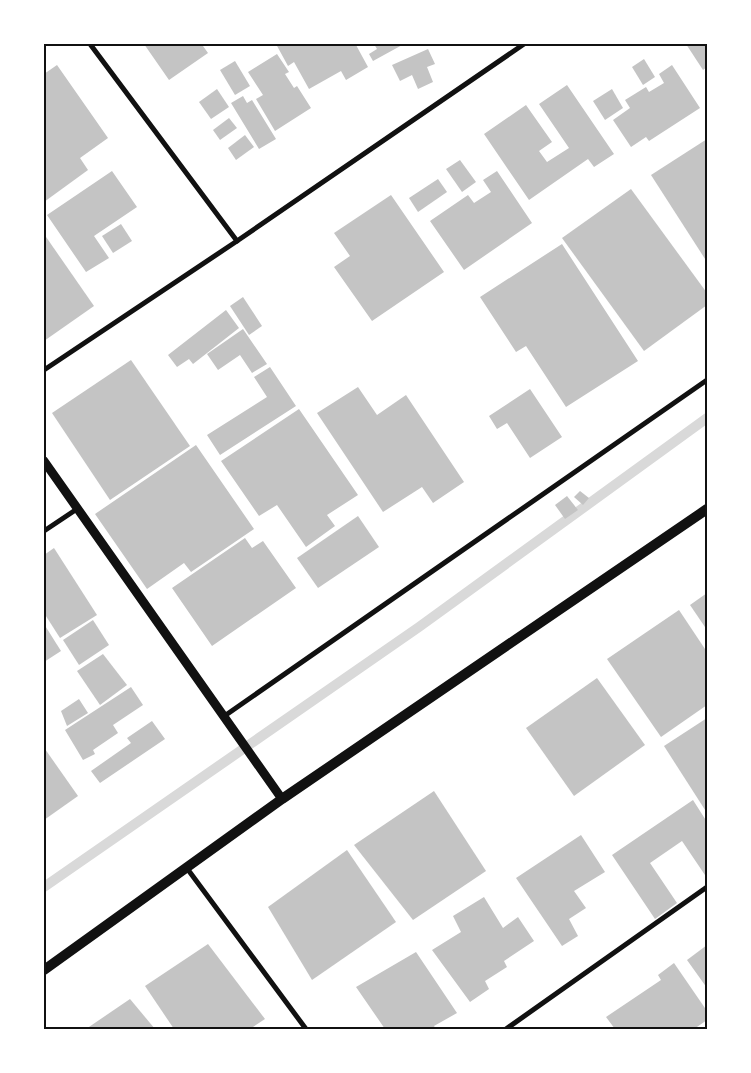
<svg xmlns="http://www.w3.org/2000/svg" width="751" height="1073" font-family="Lato,sans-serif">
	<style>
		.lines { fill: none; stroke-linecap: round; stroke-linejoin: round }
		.stream { stroke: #d9d9d9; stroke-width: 10 }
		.building { fill: #c4c4c4 }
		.minor { stroke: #111; stroke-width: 5 }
		.tertiary { stroke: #111; stroke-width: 9 }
		.secondary { stroke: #111; stroke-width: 10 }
		.neatline { fill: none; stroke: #111; stroke-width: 2 }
	</style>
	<rect width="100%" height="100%" fill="#fff"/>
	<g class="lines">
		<polyline class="stream" points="44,887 419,627 707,418"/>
	</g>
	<g class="building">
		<polygon points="144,44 207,44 203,46 208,53 169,80"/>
		<polygon points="276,44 358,44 356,45 368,67 346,80 341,71 309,89 294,62 288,66"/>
		<polygon points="374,44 404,44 373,61 369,54 377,49"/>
		<polygon points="686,44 707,44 707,67 703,70"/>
		<polygon points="428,49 435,64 427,67 433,82 418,89 412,75 400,81 392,65"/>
		<polygon points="277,54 289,72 285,74 294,88 297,86 311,108 275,131 256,99 263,95 248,72"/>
		<polygon points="644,59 655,77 643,85 632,67"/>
		<polygon points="235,61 250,86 235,95 220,70"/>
		<polygon points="57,65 108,138 80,158 88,170 44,202 44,74"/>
		<polygon points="672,65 700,108 649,141 646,137 631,147 613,120 630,108 625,100 646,87 649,92 664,83 659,74"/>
		<polygon points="567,85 614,154 594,167 588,159 529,200 484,134 526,105 552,142 539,151 547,162 569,148 539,104"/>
		<polygon points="217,89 229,107 211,119 199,102"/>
		<polygon points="612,89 623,108 605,120 593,101"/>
		<polygon points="243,96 247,103 252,100 276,139 259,149 231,103"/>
		<polygon points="229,118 237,128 220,140 213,130"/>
		<polygon points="245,135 254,147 236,160 228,148"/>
		<polygon points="707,139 707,262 651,175"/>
		<polygon points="460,160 476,182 462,192 446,169"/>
		<polygon points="112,171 137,207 94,236 109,258 86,272 47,215"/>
		<polygon points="497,171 532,223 464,270 430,221 468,195 474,203 491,192 483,180"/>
		<polygon points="438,179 447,192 418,212 409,198"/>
		<polygon points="631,189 707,293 707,305 644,351 562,238"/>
		<polygon points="391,195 444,272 372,321 334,267 350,256 334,233"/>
		<polygon points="121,224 132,241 113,253 102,236"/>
		<polygon points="44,234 94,306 44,341"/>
		<polygon points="562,244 638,361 566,407 526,346 516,352 480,297"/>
		<polygon points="243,297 262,326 249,335 230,306"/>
		<polygon points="226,310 239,328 193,364 189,359 177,367 168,355"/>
		<polygon points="243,329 267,364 252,373 240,355 218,370 207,354"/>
		<polygon points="131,360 190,446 110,500 52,413"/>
		<polygon points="270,367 296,406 220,455 207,435 267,397 254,377"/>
		<polygon points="358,387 377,415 406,395 464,482 433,503 422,487 383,512 317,413"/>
		<polygon points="530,389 562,437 530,458 507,423 497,429 489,416"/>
		<polygon points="299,409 358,495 327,515 335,526 306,547 277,505 259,516 221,461"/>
		<polygon points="196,445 254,529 191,572 184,563 147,589 95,514"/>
		<polygon points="580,491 589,498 583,505 574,497"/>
		<polygon points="567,496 578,510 565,519 555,505"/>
		<polygon points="358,516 379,547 318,588 297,558"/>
		<polygon points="245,538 252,548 263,541 296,588 212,646 172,588"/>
		<polygon points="54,548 97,615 60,638 44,613 44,555"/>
		<polygon points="707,593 707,630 690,605"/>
		<polygon points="679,610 707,652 707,705 661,737 607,659"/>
		<polygon points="93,620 109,645 79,665 63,640"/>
		<polygon points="44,624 61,651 44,662"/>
		<polygon points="103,654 127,685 100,705 77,671"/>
		<polygon points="597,678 645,745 574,796 526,728"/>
		<polygon points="131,687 143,705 113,725 118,733 93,750 95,754 83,760 65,730"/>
		<polygon points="79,699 88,713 67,726 61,711"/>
		<polygon points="707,718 707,813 664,746"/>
		<polygon points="152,721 165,739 100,783 91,771 131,743 127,738"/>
		<polygon points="45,749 78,796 44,820 44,750"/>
		<polygon points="434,791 486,871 413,920 354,845"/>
		<polygon points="693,800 707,822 707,878 682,841 650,863 677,903 655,919 612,855"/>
		<polygon points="581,835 605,872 574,891 586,908 569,919 578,936 562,946 516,878"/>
		<polygon points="347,850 396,922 312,980 268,907"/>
		<polygon points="484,897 503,928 518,917 534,941 504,961 507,967 485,981 489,989 470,1002 432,950 461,932 453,916"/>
		<polygon points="208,944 265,1019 250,1029 174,1029 145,986"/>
		<polygon points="707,945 707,988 687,960"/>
		<polygon points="416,952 457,1013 434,1026 436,1029 385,1029 356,987"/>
		<polygon points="674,963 707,1011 707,1020 694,1029 615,1029 606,1017 661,980 658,975"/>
		<polygon points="130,999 155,1029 86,1029"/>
	</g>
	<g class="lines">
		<g class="minor">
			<polyline points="90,44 237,241"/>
			<polyline points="44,370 237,241 524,44"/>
			<polyline points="44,531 77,509"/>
			<polyline points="223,717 707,380"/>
			<polyline points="186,867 306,1029"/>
			<polyline points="506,1029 707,887"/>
		</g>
		<polyline class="tertiary" points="44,461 282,799"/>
		<polyline class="secondary" points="44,970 282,799 707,509"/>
	</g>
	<rect width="751" height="1073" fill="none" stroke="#ffffff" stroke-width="90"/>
	<rect x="45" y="45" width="661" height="983" class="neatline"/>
</svg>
